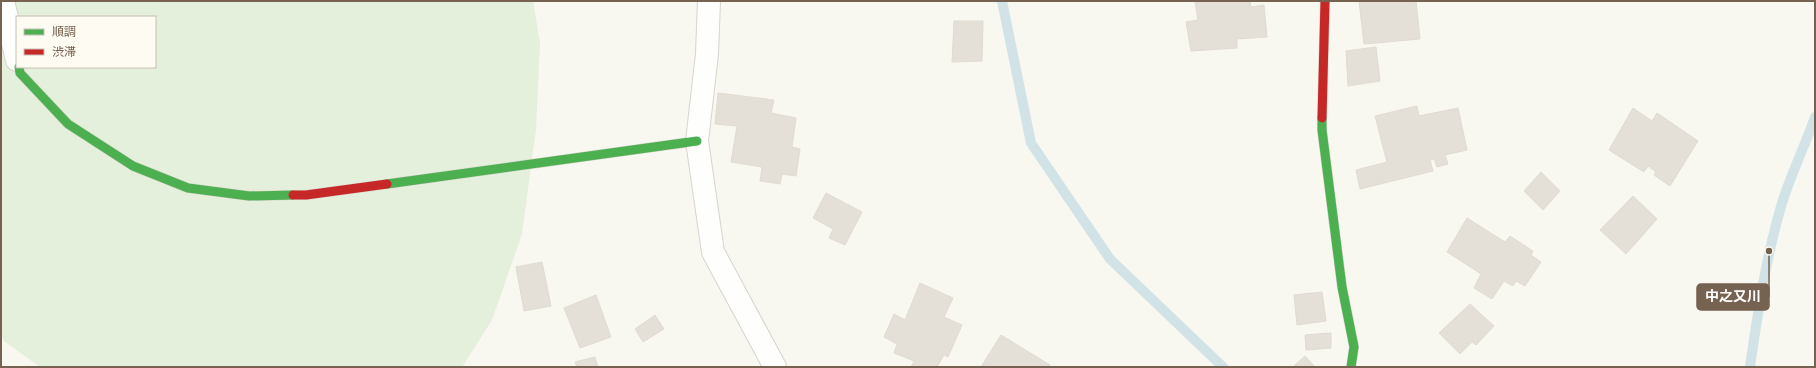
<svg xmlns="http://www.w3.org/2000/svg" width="1816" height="368" font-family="'Roboto Condensed','Noto Sans JP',sans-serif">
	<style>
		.green { fill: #e4efdc; fill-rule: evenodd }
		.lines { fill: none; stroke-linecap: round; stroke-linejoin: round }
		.stream { stroke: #d2e3e8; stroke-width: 10 }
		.building { fill: #e5e0d7; stroke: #e1dbd2 }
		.street-casing { stroke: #d8d4ce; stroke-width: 24 }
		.fast-casing { stroke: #d8d4cd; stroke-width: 10 }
		.jam-casing { stroke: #d8d4cd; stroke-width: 10 }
		.street { stroke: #fefefd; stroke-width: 22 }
		.fast { stroke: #4caf50; stroke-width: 9 }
		.jam { stroke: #c62828; stroke-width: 9 }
		.leader { fill: none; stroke: #766250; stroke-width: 1.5 }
		.callout-dot { fill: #766250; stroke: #fefbf3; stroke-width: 1.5 }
		.callout { fill: #766250; stroke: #766250; stroke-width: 1.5 }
		.callout-label { font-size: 14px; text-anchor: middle; font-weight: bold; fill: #fff }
	</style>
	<rect width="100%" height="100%" fill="#f8f7f0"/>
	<path class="green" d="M1 1H533L540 43 536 129 522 234 492 320 462 367H40L4 341 1 335ZM17 17H155V67H17Z"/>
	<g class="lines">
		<g class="stream">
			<polyline points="1002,1 1031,143 1110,259 1223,367"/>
			<path d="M1750 367C1758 311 1766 257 1782 203 1791 174 1805 146 1815 117"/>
		</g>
	</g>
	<g class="building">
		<polygon points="1195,1 1250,1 1251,7 1264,5 1267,37 1237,39 1237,48 1191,51 1186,22 1198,20"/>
		<polygon points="1359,1 1416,1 1420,39 1364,44"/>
		<polygon points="954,21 983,21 982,61 952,62"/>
		<polygon points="1376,47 1380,81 1348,86 1346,51"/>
		<polygon points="718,93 774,100 771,113 796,118 792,147 800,149 796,176 782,174 780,184 760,181 762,167 731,162 737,126 715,124"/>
		<polygon points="1417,106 1419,116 1458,108 1467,150 1445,155 1448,164 1437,167 1434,159 1430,160 1433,171 1360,189 1356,170 1387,162 1375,116"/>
		<polygon points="1633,108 1652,121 1657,113 1698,141 1670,186 1654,175 1656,172 1648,166 1644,172 1609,150"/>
		<polygon points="1541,172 1560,191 1543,210 1524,191"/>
		<polygon points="826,193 862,212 845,245 829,238 833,229 813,218"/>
		<polygon points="1633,196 1657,219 1626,254 1600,230"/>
		<polygon points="1467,218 1505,242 1510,236 1533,251 1531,255 1541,262 1525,286 1516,281 1513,286 1504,281 1492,299 1474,288 1481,274 1447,252"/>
		<polygon points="542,262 551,306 524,311 516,267"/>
		<polygon points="920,283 953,298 944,317 962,325 948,357 944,355 937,367 911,367 914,361 894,353 897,344 884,337 894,314 905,320"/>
		<polygon points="1322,292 1326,321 1297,325 1294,295"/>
		<polygon points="596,295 611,337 580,348 564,308"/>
		<polygon points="1470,304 1494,326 1476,345 1472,342 1460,354 1439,333"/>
		<polygon points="655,315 664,329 643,342 635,329"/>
		<polygon points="1331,333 1331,348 1306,350 1305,335"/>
		<polygon points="1001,335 1050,365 1049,367 981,367"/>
		<polygon points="1305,356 1315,367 1293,367"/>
		<polygon points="595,357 598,367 577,367 575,362"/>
	</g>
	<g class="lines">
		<g class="street-casing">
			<g id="street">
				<polyline points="3,1 17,60"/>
				<polyline points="709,1 707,54 697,141 713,252 775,367"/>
			</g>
		</g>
		<g class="fast-casing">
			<g id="fast">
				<polyline points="19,67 20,73 68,124 133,166 188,188 249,196 293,195"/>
				<polyline points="1322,118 1322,130 1342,287 1354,347 1351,367"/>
				<polyline points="387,184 697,141"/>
			</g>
		</g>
		<g class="jam-casing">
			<g id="jam">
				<polyline points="1322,118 1325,1"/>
				<polyline points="293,195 306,195 387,184"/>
			</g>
		</g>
		<use href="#street" class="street"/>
		<use href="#fast" class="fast"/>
		<use href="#jam" class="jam"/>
	</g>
	<path class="leader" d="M1769 251L1769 297"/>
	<circle class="callout-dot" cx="1769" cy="251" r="4"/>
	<rect class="callout" x="1697" y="284" width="72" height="26" rx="4"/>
	<g class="callout-label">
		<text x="1733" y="301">中之又川</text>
	</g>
	<rect width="1816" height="368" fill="none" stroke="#766250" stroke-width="4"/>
	<rect x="16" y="16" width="140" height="52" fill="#fefbf3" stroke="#c8beb2"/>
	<rect x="24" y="29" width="20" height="6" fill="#4caf50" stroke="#c8beb2"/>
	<text x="52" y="36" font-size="12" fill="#766250">順調</text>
	<rect x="24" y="49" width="20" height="6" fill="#c62828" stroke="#c8beb2"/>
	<text x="52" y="56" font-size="12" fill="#766250">渋滞</text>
</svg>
